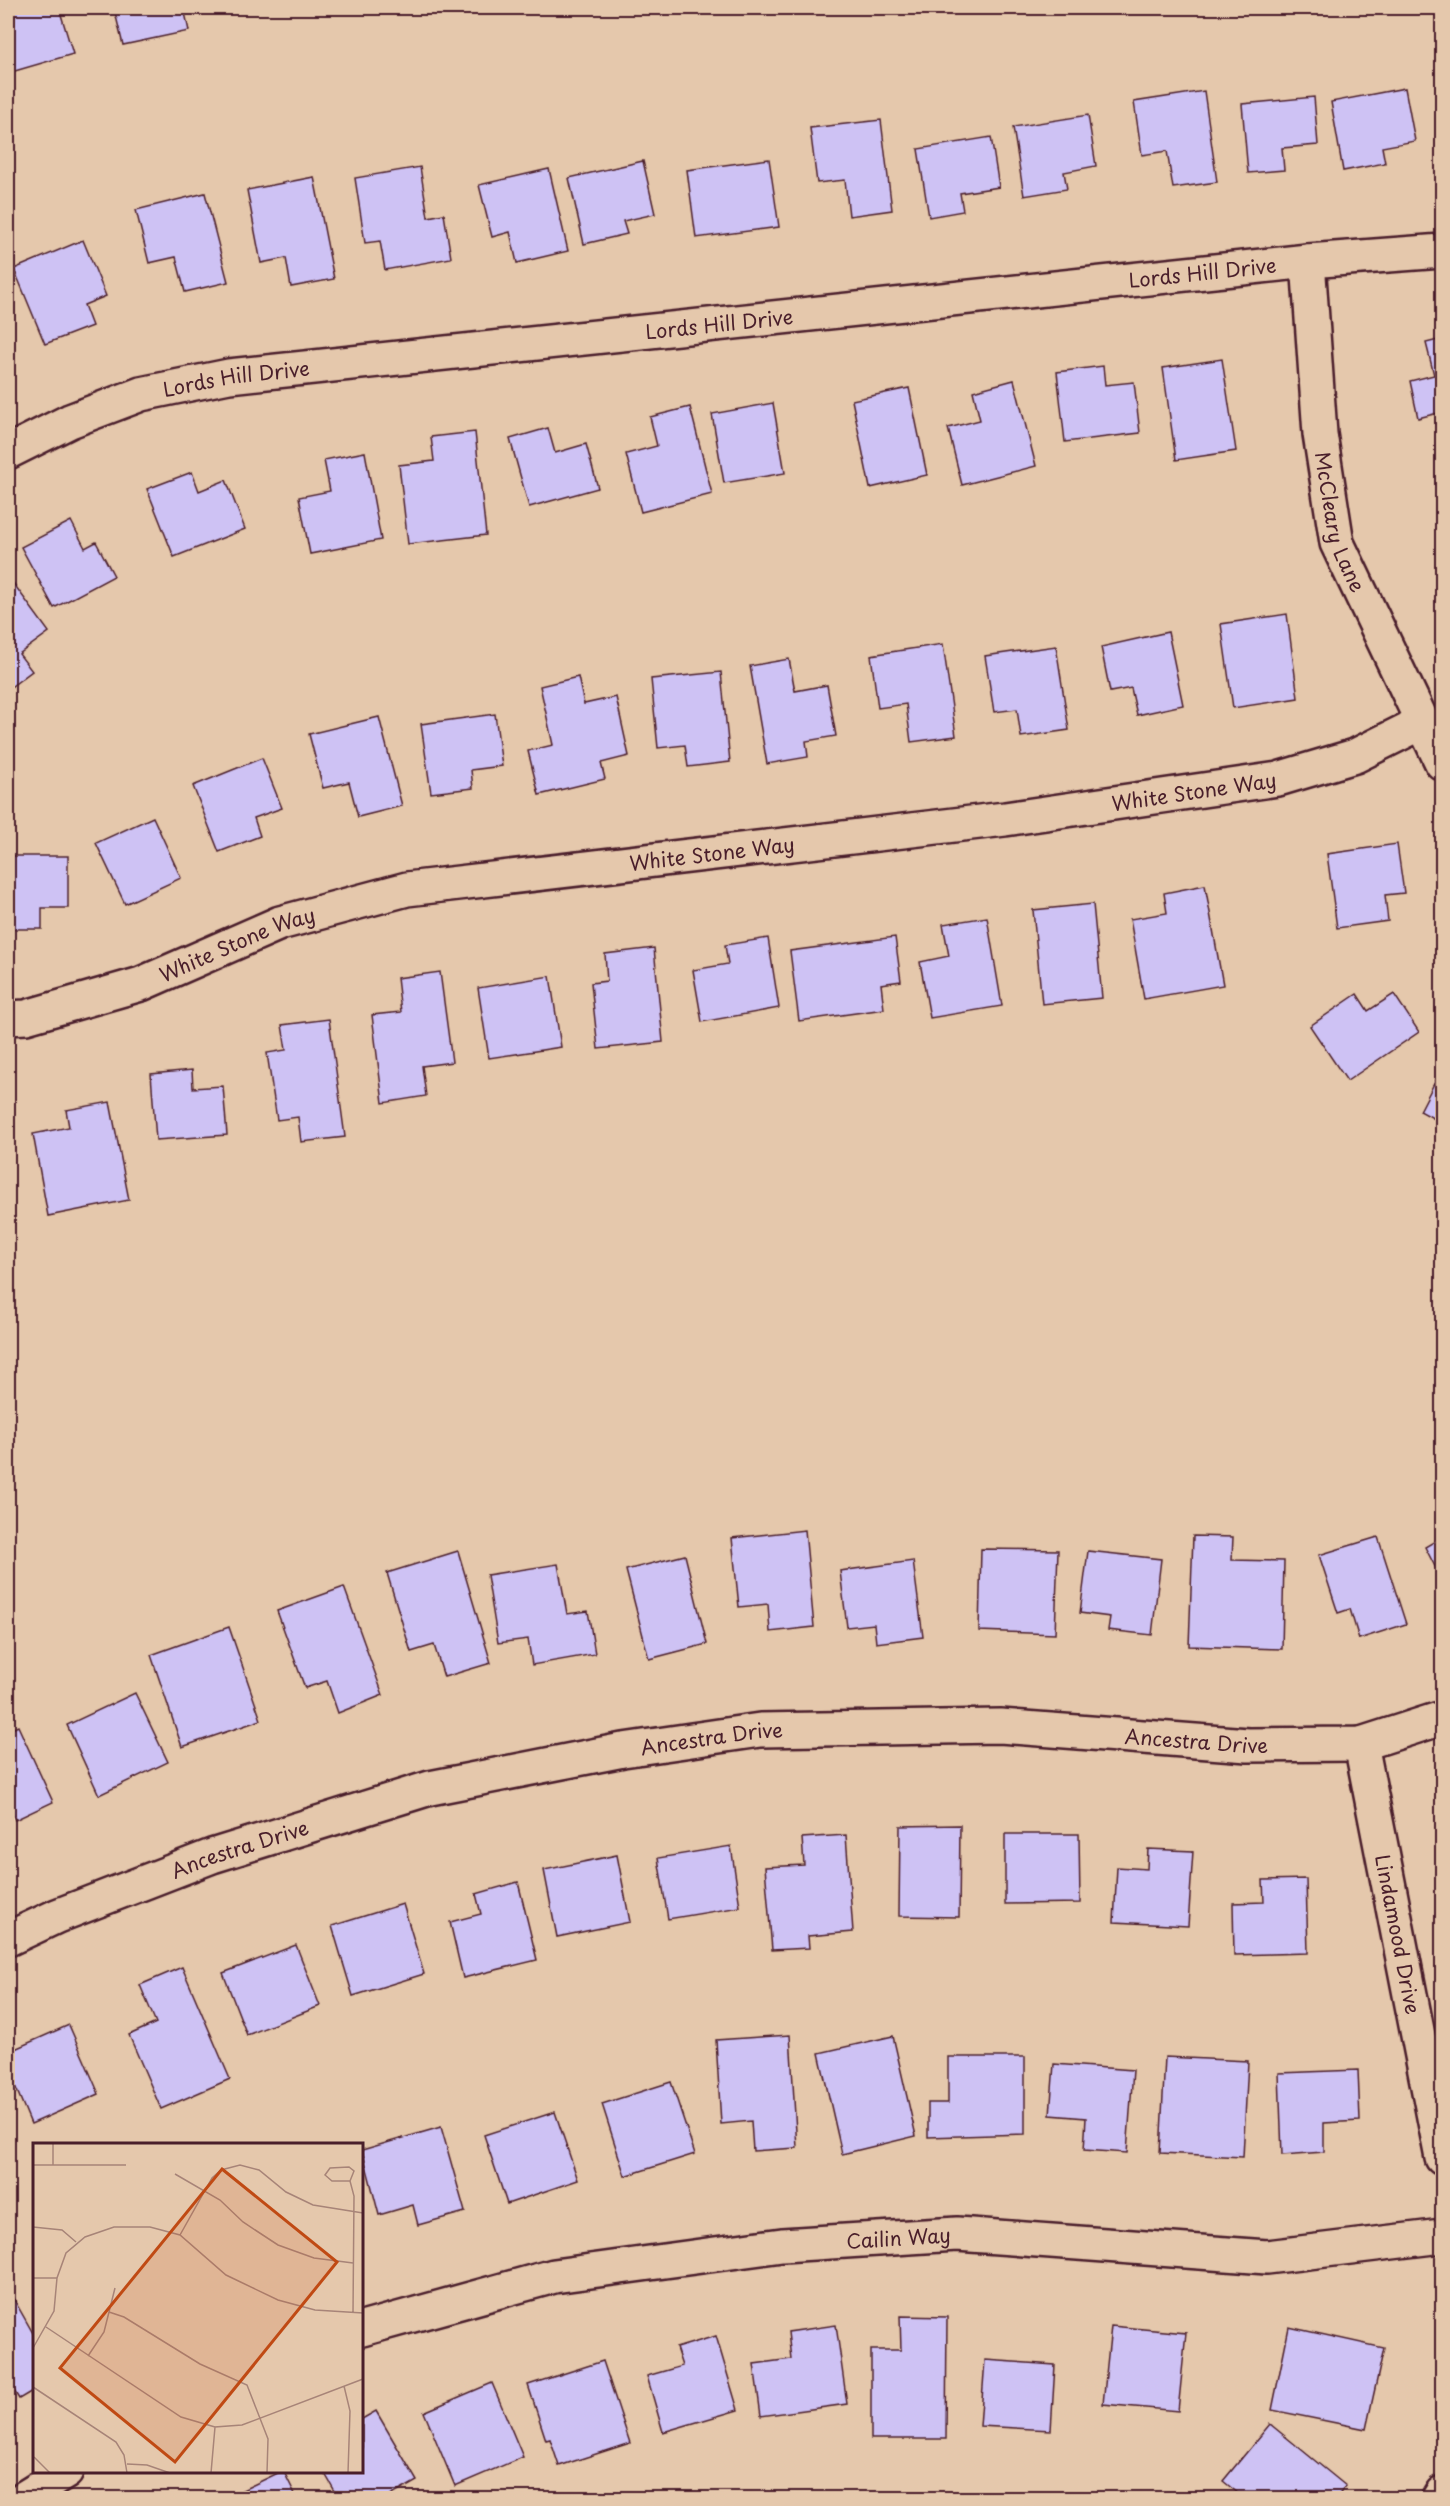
<svg xmlns="http://www.w3.org/2000/svg" width="1450" height="2506" font-family="'Playpen Sans',sans-serif">
	<style>
		.building { fill: #cec2f4; stroke: #4a1f2b; stroke-width: 1.5 }
		.lines { fill: none; stroke-linecap: round; stroke-linejoin: round }
		.street-casing { stroke: #4a1f2b; stroke-width: 38 }
		.street { stroke: #e5c8ac; stroke-width: 33 }
		.labels { text-anchor: middle; dominant-baseline: central; stroke-width: 4.5; stroke-linejoin: round; paint-order: stroke }
		.street-label { font-size: 20px; fill: #4a1f2b; stroke: #e5c8ac }
		.inset-road { fill: none; stroke: #a78478; stroke-width: 1.5 }
		.view { fill: #c04a14; fill-opacity: 0.15; stroke: #c04a14; stroke-width: 3 }
		.inset-edge { fill: none; stroke: #4a1f2b; stroke-width: 3 }
	</style>
	<rect width="100%" height="100%" fill="#e5c8ac"/>
	<filter id="ink" filterUnits="userSpaceOnUse"><feTurbulence type="fractalNoise" baseFrequency=".0167" numOctaves="2"/><feDisplacementMap in="SourceGraphic" scale="12" xChannelSelector="R" yChannelSelector="G"/><feConvolveMatrix kernelMatrix="1 2 1 2 8 2 1 2 1" color-interpolation-filters="sRGB"/></filter>
	<g filter="url(#ink)">
		<g class="building">
			<polygon points="8,8 59,8 73,54 8,73"/>
			<polygon points="114,8 184,8 189,31 123,45"/>
			<polygon points="1405,88 1415,141 1382,147 1385,163 1343,171 1331,102"/>
			<polygon points="1204,91 1217,182 1173,188 1167,151 1142,155 1134,102"/>
			<polygon points="1314,97 1318,145 1282,148 1284,170 1248,173 1242,104"/>
			<polygon points="1088,115 1096,166 1064,172 1067,189 1024,196 1013,127"/>
			<polygon points="881,120 892,210 849,216 845,180 817,183 810,128"/>
			<polygon points="991,137 999,187 960,193 963,211 929,217 918,149"/>
			<polygon points="769,159 779,227 696,238 687,170"/>
			<polygon points="643,161 655,214 623,221 627,234 584,244 569,178"/>
			<polygon points="420,167 428,217 444,214 451,258 385,270 380,241 365,243 355,178"/>
			<polygon points="549,169 568,251 517,263 510,232 492,237 479,185"/>
			<polygon points="314,177 334,279 291,287 286,258 261,263 247,190"/>
			<polygon points="205,193 228,282 185,292 176,257 149,263 136,210"/>
			<polygon points="83,240 106,296 84,305 92,326 45,344 14,269"/>
			<polygon points="1442,339 1442,412 1418,418 1410,381 1434,375 1426,343"/>
			<polygon points="1222,359 1236,451 1176,460 1163,368"/>
			<polygon points="1103,366 1105,385 1134,382 1140,433 1065,442 1057,372"/>
			<polygon points="1014,380 1036,466 962,485 948,428 980,420 973,391"/>
			<polygon points="909,388 927,475 870,488 852,400"/>
			<polygon points="773,403 785,473 724,483 712,414"/>
			<polygon points="690,407 712,494 641,512 626,454 657,446 650,417"/>
			<polygon points="548,428 555,453 586,444 598,488 529,507 510,439"/>
			<polygon points="475,432 486,535 408,544 399,465 434,461 431,437"/>
			<polygon points="365,452 381,540 310,554 299,497 330,491 324,460"/>
			<polygon points="192,472 199,491 226,480 245,529 174,557 147,489"/>
			<polygon points="71,521 85,548 96,542 114,576 54,608 21,547"/>
			<polygon points="8,576 49,632 19,654 32,671 8,689"/>
			<polygon points="1287,614 1298,698 1233,708 1221,624"/>
			<polygon points="1168,632 1183,705 1137,715 1131,688 1110,692 1101,647"/>
			<polygon points="943,644 956,736 911,742 906,704 878,708 871,655"/>
			<polygon points="1056,646 1069,730 1021,737 1017,709 994,712 985,656"/>
			<polygon points="789,659 795,691 827,685 836,736 806,741 808,757 767,764 750,666"/>
			<polygon points="721,672 730,762 688,767 685,745 658,748 651,679"/>
			<polygon points="578,677 584,704 616,697 629,756 601,763 605,779 539,795 528,751 553,745 540,686"/>
			<polygon points="495,714 502,766 471,770 473,788 431,793 421,724"/>
			<polygon points="379,717 402,806 358,817 349,782 323,788 309,734"/>
			<polygon points="262,758 282,808 254,818 260,836 219,852 193,786"/>
			<polygon points="153,817 181,878 125,904 96,843"/>
			<polygon points="1397,844 1404,893 1385,895 1388,921 1337,928 1327,854"/>
			<polygon points="8,856 68,856 68,908 42,908 42,929 8,929"/>
			<polygon points="1205,885 1223,985 1144,999 1130,919 1167,913 1164,893"/>
			<polygon points="1093,904 1102,998 1042,1004 1033,910"/>
			<polygon points="987,917 1002,1006 930,1018 920,962 949,956 943,924"/>
			<polygon points="895,937 901,981 881,984 884,1009 799,1021 790,951"/>
			<polygon points="768,938 779,1008 702,1022 693,970 728,964 725,945"/>
			<polygon points="654,948 663,1042 598,1049 591,983 607,981 605,954"/>
			<polygon points="440,972 452,1062 422,1066 426,1096 383,1103 372,1015 401,1012 397,978"/>
			<polygon points="550,976 561,1047 489,1058 478,988"/>
			<polygon points="1357,994 1368,1011 1394,994 1419,1032 1347,1081 1310,1026"/>
			<polygon points="329,1019 345,1137 301,1142 298,1117 277,1120 267,1053 286,1050 282,1025"/>
			<polygon points="1442,1068 1442,1123 1420,1111"/>
			<polygon points="192,1070 193,1088 223,1086 227,1135 156,1140 151,1074"/>
			<polygon points="110,1102 129,1200 48,1216 33,1134 69,1127 66,1110"/>
			<polygon points="805,1530 814,1627 770,1632 768,1604 739,1607 732,1538"/>
			<polygon points="1193,1536 1233,1537 1232,1560 1284,1561 1282,1649 1189,1646"/>
			<polygon points="1378,1537 1406,1624 1359,1639 1350,1609 1338,1613 1319,1555"/>
			<polygon points="1442,1537 1442,1580 1425,1547"/>
			<polygon points="981,1549 1058,1550 1055,1634 979,1631"/>
			<polygon points="458,1551 491,1663 444,1677 434,1645 411,1652 387,1573"/>
			<polygon points="1088,1551 1161,1559 1152,1635 1108,1630 1110,1617 1080,1613"/>
			<polygon points="685,1555 707,1644 649,1659 626,1570"/>
			<polygon points="913,1561 923,1637 876,1643 874,1624 847,1627 840,1571"/>
			<polygon points="558,1564 567,1614 588,1611 595,1654 532,1665 528,1639 498,1643 487,1575"/>
			<polygon points="344,1587 383,1695 338,1713 327,1681 305,1688 277,1611"/>
			<polygon points="229,1627 261,1720 182,1747 151,1655"/>
			<polygon points="135,1693 168,1762 99,1795 67,1725"/>
			<polygon points="18,1726 53,1802 15,1820 8,1803 8,1731"/>
			<polygon points="960,1825 959,1917 899,1916 900,1826"/>
			<polygon points="1005,1834 1079,1834 1080,1903 1005,1904"/>
			<polygon points="846,1835 853,1932 808,1936 809,1948 772,1950 765,1867 804,1865 802,1838"/>
			<polygon points="731,1846 740,1907 668,1919 658,1858"/>
			<polygon points="1148,1849 1193,1851 1188,1926 1114,1922 1117,1867 1147,1869"/>
			<polygon points="617,1855 630,1922 557,1937 544,1870"/>
			<polygon points="1306,1879 1308,1953 1234,1955 1233,1903 1264,1902 1263,1880"/>
			<polygon points="518,1882 537,1960 463,1978 450,1922 481,1914 476,1894"/>
			<polygon points="403,1904 424,1974 353,1996 332,1926"/>
			<polygon points="296,1945 320,2006 247,2035 223,1973"/>
			<polygon points="182,1967 230,2079 161,2109 129,2035 156,2023 140,1985"/>
			<polygon points="69,2025 99,2094 31,2124 8,2069 8,2052"/>
			<polygon points="790,2035 797,2148 753,2151 751,2121 721,2124 716,2040"/>
			<polygon points="893,2036 916,2136 842,2154 819,2053"/>
			<polygon points="948,2057 1025,2057 1025,2134 928,2137 928,2103 948,2103"/>
			<polygon points="1165,2057 1248,2061 1243,2157 1160,2153"/>
			<polygon points="1054,2064 1133,2070 1127,2153 1084,2150 1086,2118 1050,2115"/>
			<polygon points="1358,2070 1360,2121 1324,2123 1324,2152 1282,2155 1279,2073"/>
			<polygon points="671,2082 695,2154 625,2176 602,2104"/>
			<polygon points="555,2112 578,2180 507,2204 484,2135"/>
			<polygon points="441,2127 465,2212 418,2225 413,2205 379,2215 362,2150"/>
			<polygon points="8,2289 34,2335 34,2390 19,2399 8,2381"/>
			<polygon points="900,2316 947,2317 946,2439 871,2439 871,2350 901,2350"/>
			<polygon points="836,2325 847,2404 761,2416 754,2364 791,2359 788,2332"/>
			<polygon points="1111,2326 1186,2333 1178,2411 1103,2404"/>
			<polygon points="1289,2327 1384,2348 1366,2429 1272,2410"/>
			<polygon points="716,2336 738,2410 663,2432 647,2376 682,2366 676,2348"/>
			<polygon points="985,2360 1055,2365 1051,2430 980,2426"/>
			<polygon points="603,2361 630,2443 559,2466 550,2439 546,2440 528,2385"/>
			<polygon points="492,2383 523,2457 455,2486 424,2412"/>
			<polygon points="376,2411 417,2481 387,2498 339,2498 324,2472 362,2472 362,2419"/>
			<polygon points="1270,2424 1346,2486 1336,2498 1285,2498 1283,2496 1281,2498 1244,2498 1223,2481"/>
			<polygon points="280,2472 284,2472 297,2498 226,2498"/>
		</g>
		<g class="lines">
			<g class="street-casing">
				<g id="street">
					<path id="s1" d="M1308 261 1320 434 1337 543 1442 763"/>
					<path id="s2" d="M8 452 70 421 141 394 229 376 1308 261 1442 251"/>
					<path id="s3" d="M8 1018 26 1017 141 984 280 923 407 889 1005 819 1278 779 1355 756 1423 722"/>
					<path id="s4" d="M1361 1744 1442 2158"/>
					<path id="s5" d="M8 1939 57 1916 212 1856 430 1788 623 1750 760 1730 1000 1726 1248 1745 1361 1744 1442 1718"/>
					<path id="s6" d="M362 2329 554 2276 782 2245 957 2234 1267 2257 1442 2236"/>
					<polyline points="24,2498 66,2472"/>
					<polyline points="1439,2498 1442,2493"/>
				</g>
			</g>
			<use href="#street" class="street"/>
		</g>
	</g>
	<g class="labels">
		<g class="street-label">
			<text stroke="none"><textPath href="#s2" startOffset="1214">Lords Hill Drive</textPath></text>
			<text stroke="none"><textPath href="#s2" startOffset="728">Lords Hill Drive</textPath></text>
			<text stroke="none"><textPath href="#s2" startOffset="242">Lords Hill Drive</textPath></text>
			<text stroke="none"><textPath href="#s1" startOffset="264">McCleary Lane</textPath></text>
			<text stroke="none"><textPath href="#s3" startOffset="1214">White Stone Way</textPath></text>
			<text stroke="none"><textPath href="#s3" startOffset="728">White Stone Way</textPath></text>
			<text stroke="none"><textPath href="#s3" startOffset="242">White Stone Way</textPath></text>
			<text stroke="none"><textPath href="#s5" startOffset="735">Ancestra Drive</textPath></text>
			<text stroke="none"><textPath href="#s5" startOffset="1221">Ancestra Drive</textPath></text>
			<text stroke="none"><textPath href="#s5" startOffset="249">Ancestra Drive</textPath></text>
			<text stroke="none"><textPath href="#s4" startOffset="194">Lindamood Drive</textPath></text>
			<text stroke="none"><textPath href="#s6" startOffset="546">Cailin Way</textPath></text>
		</g>
	</g>
	<g transform="translate(33 2143)">
		<rect width="330" height="330" fill="#e5c8ac"/>
		<path class="inset-road" d="M20 0V22M0 22H93M142 31 187 57 210 79 245 102 281 115 320 120M317 38H299L292 32 297 25 316 24 321 28 317 38 321 53 320 170M0 84 29 87 43 99M147 92 179 35 188 27 207 22 226 27 253 49 280 62 330 70M0 135H24M76 169 91 174 167 221 214 242 235 296 234 330M13 184 148 274 182 284M0 205 21 168 24 135 33 110 52 94 81 84H117L147 92 193 132 245 157 282 167 330 170M55 213 71 189 82 145M311 243 317 268 315 330M0 244 83 299 91 312 94 330M1 314 17 330M94 321 114 322 137 330M178 330 182 284 209 282 330 236"/>
		<path class="view" d="M189 26 304 119 142 319 27 225Z"/>
		<rect width="330" height="330" class="inset-edge"/>
	</g>
	<rect width="1450" height="2506" fill="none" stroke="#e5c8ac" stroke-width="30"/>
	<rect x="15" y="15" width="1420" height="2476" fill="none" stroke="#4a1f2b" stroke-width="2" filter="url(#ink)"/>
</svg>
